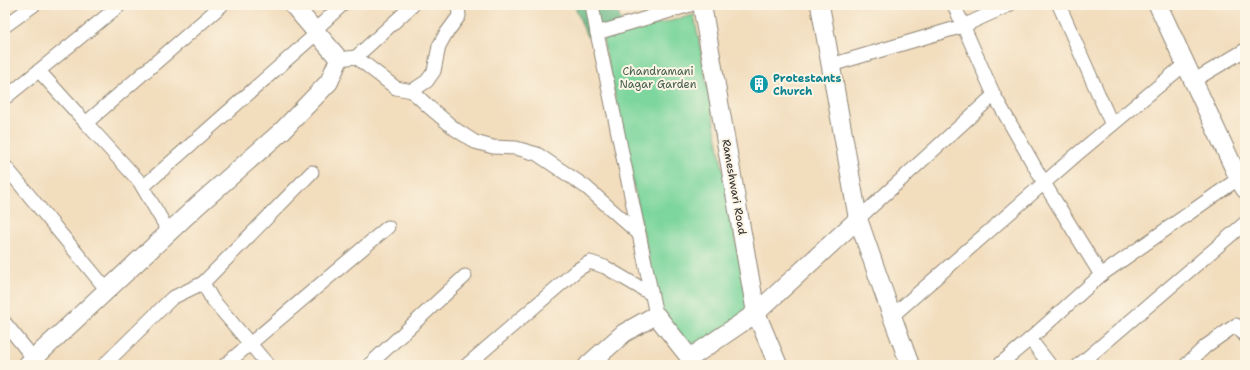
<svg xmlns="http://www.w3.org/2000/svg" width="1250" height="370" font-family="'Shantell Sans',sans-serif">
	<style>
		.green { fill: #7dd69d; stroke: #548064 }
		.forest { fill: #66b784; stroke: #487158 }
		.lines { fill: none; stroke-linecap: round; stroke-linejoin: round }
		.street-casing { stroke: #8e8474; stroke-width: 15 }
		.secondary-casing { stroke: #8e8474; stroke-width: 20 }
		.street { stroke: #fff; stroke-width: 13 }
		.secondary { stroke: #fff; stroke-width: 18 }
		.labels { text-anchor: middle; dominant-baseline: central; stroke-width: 4; stroke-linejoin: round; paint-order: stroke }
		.park-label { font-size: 11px; fill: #445e4d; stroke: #fcf5e5 }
		.culture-label { font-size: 11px; font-weight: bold; fill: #0d838f; stroke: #fcf5e5; text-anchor: start }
		.street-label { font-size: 11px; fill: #2b2b2b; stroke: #fcf5e5 }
	</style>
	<rect width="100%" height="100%" fill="#fcf5e5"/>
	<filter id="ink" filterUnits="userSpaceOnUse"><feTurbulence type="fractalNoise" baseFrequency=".025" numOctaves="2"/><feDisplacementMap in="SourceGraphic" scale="8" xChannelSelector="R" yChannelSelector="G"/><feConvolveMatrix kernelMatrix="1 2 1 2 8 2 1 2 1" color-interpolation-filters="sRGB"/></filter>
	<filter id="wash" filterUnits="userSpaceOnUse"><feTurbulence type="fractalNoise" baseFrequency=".012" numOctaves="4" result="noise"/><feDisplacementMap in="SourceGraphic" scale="16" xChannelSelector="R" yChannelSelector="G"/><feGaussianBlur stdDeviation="0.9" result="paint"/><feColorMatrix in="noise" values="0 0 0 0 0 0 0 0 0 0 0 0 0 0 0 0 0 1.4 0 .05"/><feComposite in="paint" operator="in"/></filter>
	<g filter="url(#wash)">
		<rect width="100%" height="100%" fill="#f2ddbd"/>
		<polygon class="green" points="694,15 749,311 690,350 660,311 603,39"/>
		<polygon class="forest" points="574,5 615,5 622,23 587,37"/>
	</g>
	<g filter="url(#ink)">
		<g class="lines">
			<g class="street-casing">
				<g id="street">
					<polyline points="592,5 597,33"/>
					<polyline points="1059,5 1112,125"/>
					<polyline points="5,26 34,5"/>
					<polyline points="315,30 342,5"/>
					<polyline points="356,57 413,5"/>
					<polyline points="339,59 356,57 396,88 412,91 429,107 455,129 475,142 493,147 516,148 537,154 586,187 639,234"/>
					<polyline points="831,65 963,26 1009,5"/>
					<polyline points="39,71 86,123"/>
					<polyline points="1193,81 1245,50"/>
					<polyline points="412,91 427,81 434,71 439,46 445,35 459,16 458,5"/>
					<polyline points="994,95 1044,183 1101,275"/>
					<polyline points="5,98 120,5"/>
					<polyline points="5,166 107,290"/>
					<polyline points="143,187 317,33"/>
					<polyline points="858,219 994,95 954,5"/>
					<polyline points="169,232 139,181 86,123 222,5"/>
					<polyline points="656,315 597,33 690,5"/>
					<polyline points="892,316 1076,155 1185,64"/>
					<polyline points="5,323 34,359"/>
					<polyline points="1030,339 1050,365"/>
					<polyline points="104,365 172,298 203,283"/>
					<polyline points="225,365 388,227"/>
					<polyline points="268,365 212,299 203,283 312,172"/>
					<polyline points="369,365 465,276"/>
					<polyline points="467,365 577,270 590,262 605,267 651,294"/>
					<polyline points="999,365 1030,339 1101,275 1245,174"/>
					<polyline points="1079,365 1245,223"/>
					<polyline points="1186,365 1206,346 1236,325 1245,336"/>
				</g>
			</g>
			<g class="secondary-casing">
				<g id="secondary">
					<polyline points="702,5 756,313 778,365"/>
					<polyline points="1158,5 1239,179 1245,189"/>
					<polyline points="858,219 892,316 910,365"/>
					<polyline points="27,365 198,205 282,131 329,82 339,59 293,5"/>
					<polyline points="588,365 624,333 656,315 690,358 756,313 858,219 820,5"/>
				</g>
			</g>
			<use href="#street" class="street"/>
			<use href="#secondary" class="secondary"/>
		</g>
	</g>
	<defs>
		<g id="building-disc" transform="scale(1)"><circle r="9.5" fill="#0f9aa8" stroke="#fcf5e5"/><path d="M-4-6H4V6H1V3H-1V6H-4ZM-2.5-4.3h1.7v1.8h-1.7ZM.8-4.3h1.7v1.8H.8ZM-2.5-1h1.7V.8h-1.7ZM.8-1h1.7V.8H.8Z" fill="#fff"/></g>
	</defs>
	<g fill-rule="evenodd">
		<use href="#building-disc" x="759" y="84"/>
	</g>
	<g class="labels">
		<g class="park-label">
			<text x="658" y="71">Chandramani<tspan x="658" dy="13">Nagar Garden</tspan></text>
		</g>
		<g class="culture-label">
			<text x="773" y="78">Protestants<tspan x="773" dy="13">Church</tspan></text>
		</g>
		<g class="street-label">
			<text transform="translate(734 187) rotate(80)">Rameshwari Road</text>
		</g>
	</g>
	<rect width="1250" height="370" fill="none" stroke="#fcf5e5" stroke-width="20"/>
</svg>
